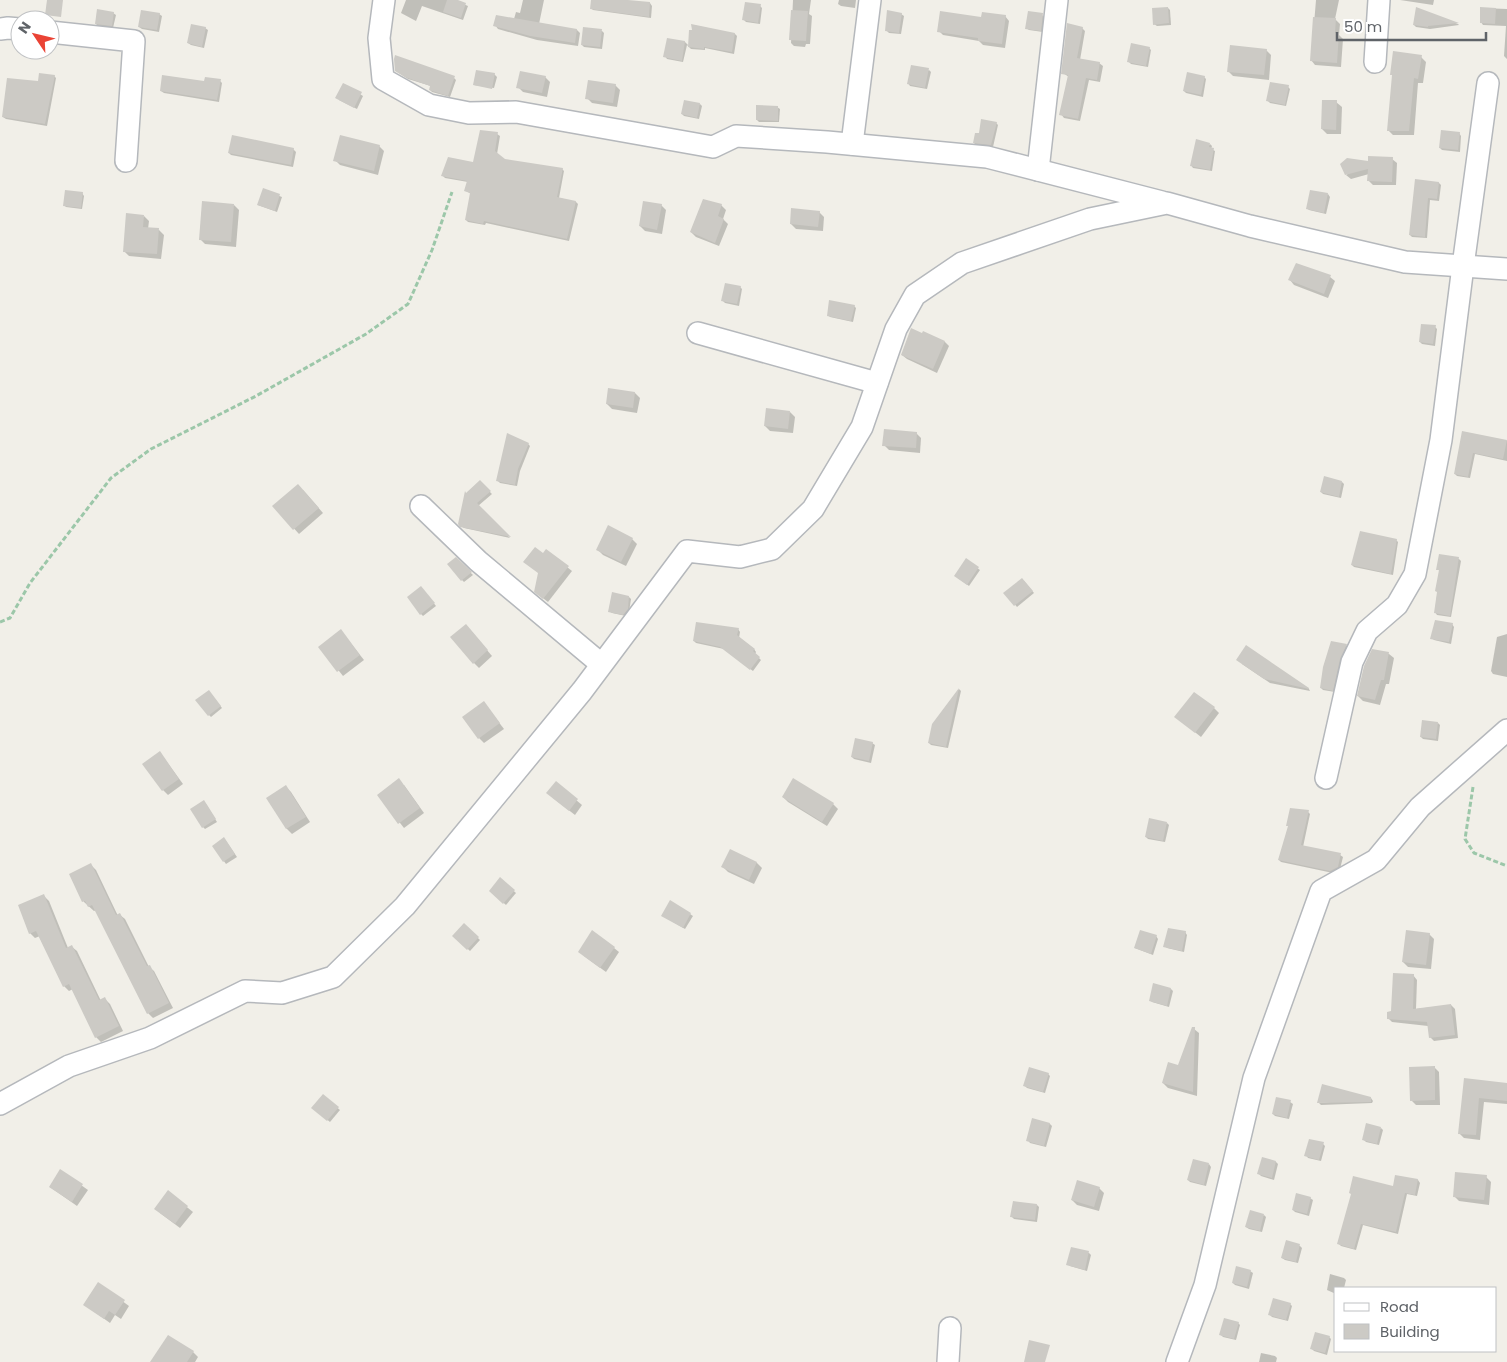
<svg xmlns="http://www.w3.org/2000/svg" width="1507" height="1362" font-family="Poppins,sans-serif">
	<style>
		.shadow { fill: #0003 }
		.building { fill: #cccac5 }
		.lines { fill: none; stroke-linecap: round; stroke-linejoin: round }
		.street-casing { stroke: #b5b8bc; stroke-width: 24 }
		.path { stroke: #9cc7a9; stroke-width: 3; stroke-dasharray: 5 2.5; stroke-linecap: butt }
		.street { stroke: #fff; stroke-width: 21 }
	</style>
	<rect width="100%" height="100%" fill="#f1efe8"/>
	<g class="shadow">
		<polygon points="406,0 454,0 468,6 463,20 422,6 416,21 401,13"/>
		<polygon points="523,0 544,0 539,24 577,30 580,33 578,46 537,40 498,29 495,25 514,19 516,12 520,13"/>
		<polygon points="592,0 615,0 650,3 652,6 651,18 593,10 591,8"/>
		<polygon points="793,0 811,0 809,14 812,16 810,44 806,44 805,47 794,46 791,43"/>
		<polygon points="839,0 856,0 855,8 841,6 838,4"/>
		<polygon points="1316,0 1339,0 1335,19 1340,24 1339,35 1343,39 1341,67 1315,65 1311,60"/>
		<polygon points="1400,0 1434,0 1433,5"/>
		<polygon points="760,6 762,8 760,24 746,22 744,20"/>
		<polygon points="1168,8 1170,10 1171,25 1157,26 1154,24"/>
		<polygon points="1482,8 1507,9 1507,59 1504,56 1506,26 1483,25 1481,22"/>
		<polygon points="1417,9 1458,24 1459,25 1430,29 1416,27 1414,25"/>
		<polygon points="113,13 116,15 113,28 98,26 96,24"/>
		<polygon points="159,14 162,16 159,32 142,29 139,27"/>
		<polygon points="901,14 904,16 901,34 889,33 887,31"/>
		<polygon points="1042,15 1044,17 1043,32 1029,30 1026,28"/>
		<polygon points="1005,16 1009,21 1005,48 983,45 979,41 943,35 939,31 981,18"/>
		<polygon points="693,25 735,34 737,36 734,54 705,48 705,50 691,49 687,45 683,62 667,59 665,56 668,39 685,42 689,46 693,32"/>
		<polygon points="205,28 208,30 204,48 191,45 188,43"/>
		<polygon points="1082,28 1085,31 1080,60 1099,63 1103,66 1100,82 1089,80 1080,121 1064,118 1061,114 1069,77 1063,73"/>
		<polygon points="584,29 602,31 604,33 602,49 584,47 582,45"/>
		<polygon points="1149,48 1151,50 1148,67 1131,64 1129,62"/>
		<polygon points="1266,50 1271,55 1269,80 1233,76 1228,71"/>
		<polygon points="1421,57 1426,62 1423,83 1418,83 1414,135 1393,135 1388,130 1393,76 1391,74"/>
		<polygon points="929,70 931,72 927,89 910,86 908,83"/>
		<polygon points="396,71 454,78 456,80 450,97 432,92 430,90 431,86 408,79"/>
		<polygon points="477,71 494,74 497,77 494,88 474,85"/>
		<polygon points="54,76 56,78 47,126 6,119 3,117 39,82"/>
		<polygon points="545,77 550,82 547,97 523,92 518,87"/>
		<polygon points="1204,77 1206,79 1203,97 1186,93 1184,91"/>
		<polygon points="220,81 222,83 219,102 164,93 161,91"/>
		<polygon points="344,84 363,96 357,109 339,100"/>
		<polygon points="615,85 620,90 617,107 592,103 587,98"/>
		<polygon points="1288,87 1290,89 1286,106 1270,103 1267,100"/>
		<polygon points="1336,102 1342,107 1341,134 1327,134 1322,129"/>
		<polygon points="700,104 702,106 699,119 684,116 682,114"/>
		<polygon points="777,107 780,109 779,122 759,122 757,120"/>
		<polygon points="996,123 998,125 993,147 976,145 974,143 980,135"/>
		<polygon points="1459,133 1461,136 1460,152 1442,150 1440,148"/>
		<polygon points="497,134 500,136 497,154 505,160 562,169 564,171 559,198 576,202 578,204 569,241 486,223 485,225 468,222 466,220 471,194 465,190 468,182 445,178 443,176 473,164"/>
		<polygon points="1210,144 1212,146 1211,149 1215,151 1212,171 1193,168 1191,165"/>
		<polygon points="379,146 384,151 378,175 340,165 335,160"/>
		<polygon points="293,149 296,152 293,167 231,155 229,153"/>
		<polygon points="1392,159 1397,163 1396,185 1373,185 1368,180 1369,174 1351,179 1346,175 1369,162"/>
		<polygon points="1416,180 1439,183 1441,185 1439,201 1430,200 1427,238 1412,237 1410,235"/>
		<polygon points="263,190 282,197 277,212 258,205"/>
		<polygon points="82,193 84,196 82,209 66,207 64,205"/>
		<polygon points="1328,194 1330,197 1326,214 1309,210 1307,208"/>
		<polygon points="234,205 239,210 236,247 205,244 200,239"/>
		<polygon points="661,205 666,210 662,234 645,231 640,226"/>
		<polygon points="721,205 726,210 723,219 728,224 719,246 696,237 691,232"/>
		<polygon points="819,212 824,217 823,231 796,229 791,224"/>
		<polygon points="144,216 149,221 148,229 159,230 164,235 161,259 129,256 124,251"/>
		<polygon points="1330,277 1335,281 1328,298 1294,285 1290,280"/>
		<polygon points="740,287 742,289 739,306 725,303 723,301"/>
		<polygon points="854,306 856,308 853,322 830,317 828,315"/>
		<polygon points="1435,327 1437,329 1435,346 1422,344 1420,342"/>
		<polygon points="923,334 945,342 949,346 937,373 907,359 902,355"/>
		<polygon points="635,393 640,398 637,413 612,409 607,404"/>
		<polygon points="790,412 795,417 793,433 770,431 765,426"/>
		<polygon points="1463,432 1507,441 1507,461 1475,454 1470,478 1457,476 1455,474"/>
		<polygon points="916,433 921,438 920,453 889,450 884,445"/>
		<polygon points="528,444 530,446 520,471 517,486 500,483 498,481"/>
		<polygon points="480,482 492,494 478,506 510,538 464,528 459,524"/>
		<polygon points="1342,482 1344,484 1341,498 1323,494 1321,492"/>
		<polygon points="303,490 323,513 299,534 274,506"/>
		<polygon points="632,539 637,544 626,566 603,555 598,550"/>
		<polygon points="1396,540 1398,542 1393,575 1354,567 1352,565"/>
		<polygon points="547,551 572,571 548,602 539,595 544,555"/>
		<polygon points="1440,556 1459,559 1461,561 1451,617 1437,615 1435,612 1440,572 1438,569"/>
		<polygon points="456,559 473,575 464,582 462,580"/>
		<polygon points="966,560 980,570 969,586 958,578"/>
		<polygon points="1024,581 1034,593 1017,607 1005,593"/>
		<polygon points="423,590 436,606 423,616 421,614"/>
		<polygon points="629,597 631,599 629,612 626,616 612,613 609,611"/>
		<polygon points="1452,624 1454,627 1451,644 1434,640 1432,638"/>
		<polygon points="738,629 740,632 739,638 754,649 756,652 755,654 761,660 753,671 724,649 696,643 694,641"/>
		<polygon points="471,631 492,656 479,668 474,663"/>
		<polygon points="1507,634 1507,677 1493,674 1491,671 1497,637"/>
		<polygon points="345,636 364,660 343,676 320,647"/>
		<polygon points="1346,645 1348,647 1335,692 1323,690 1321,688"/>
		<polygon points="1247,647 1309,689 1310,691 1270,683 1242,664"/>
		<polygon points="1373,650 1389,654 1394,658 1389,684 1386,684 1380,705 1363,701 1358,696"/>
		<polygon points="959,689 961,691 948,748 931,745 929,743 933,724"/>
		<polygon points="211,694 222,708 211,717 209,715"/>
		<polygon points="488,708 504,729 484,743 479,738"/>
		<polygon points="1214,708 1219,713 1201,737 1176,717"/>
		<polygon points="1438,723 1440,725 1438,741 1423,739 1421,737"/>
		<polygon points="872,743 875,745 871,763 854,759 852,757"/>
		<polygon points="164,758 183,784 168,795 163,790"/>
		<polygon points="556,783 582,805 575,815 553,798"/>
		<polygon points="404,785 424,813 404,828 378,795"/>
		<polygon points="286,787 291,792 310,822 292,834 287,829 268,798"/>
		<polygon points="783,797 833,804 838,809 827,826 788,802"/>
		<polygon points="206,804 217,822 205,829 203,827"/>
		<polygon points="1308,812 1310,814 1303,847 1340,855 1343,857 1340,869 1333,873 1281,862 1279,860"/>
		<polygon points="1167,823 1169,825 1165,842 1148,839 1146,837"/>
		<polygon points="226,841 237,857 226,864 213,846"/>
		<polygon points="730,851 757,863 762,868 754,884 728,872 723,867"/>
		<polygon points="91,865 96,870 118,916 120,915 125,919 149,967 154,971 173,1008 153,1018 148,1013 96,910 94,911 84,902 71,874"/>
		<polygon points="500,879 516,893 506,905 490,891"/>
		<polygon points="44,896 49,901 68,948 72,947 77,951 101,1001 105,999 110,1004 123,1031 101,1042 96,1037 73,989 69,991 64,986 40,936 35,938 30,933"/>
		<polygon points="690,914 693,916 685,929 665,917"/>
		<polygon points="464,925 480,940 470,951 454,936"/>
		<polygon points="1185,932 1187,935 1184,952 1167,948 1165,946"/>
		<polygon points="1429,934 1434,939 1431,969 1408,967 1403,962"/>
		<polygon points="1156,936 1158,939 1153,955 1135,948"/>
		<polygon points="614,948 619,952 606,972 584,956"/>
		<polygon points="1413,975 1417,980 1416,1009 1451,1005 1455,1009 1458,1038 1434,1041 1430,1037 1428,1026 1392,1022 1388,1018"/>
		<polygon points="1154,984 1171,989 1173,991 1169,1007 1152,1002 1150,1000"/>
		<polygon points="1194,1029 1199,1033 1197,1096 1168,1088 1163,1083 1179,1066"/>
		<polygon points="1434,1067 1439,1072 1440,1105 1416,1105 1411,1100"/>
		<polygon points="1048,1074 1050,1076 1045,1093 1027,1088 1025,1086"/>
		<polygon points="1465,1080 1507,1084 1507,1104 1484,1102 1480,1140 1464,1138 1459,1133"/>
		<polygon points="323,1096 340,1110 330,1122 313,1108"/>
		<polygon points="1371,1098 1373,1101 1372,1103 1321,1105 1319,1103"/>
		<polygon points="1290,1102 1293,1104 1289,1119 1275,1116 1273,1114"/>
		<polygon points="1033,1120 1050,1124 1052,1126 1046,1147 1030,1143 1028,1140"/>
		<polygon points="1381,1128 1383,1130 1379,1145 1366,1142 1363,1139"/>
		<polygon points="1323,1144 1325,1146 1321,1161 1308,1158 1306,1155"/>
		<polygon points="1263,1159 1276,1162 1278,1164 1274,1180 1261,1176 1259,1174"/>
		<polygon points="1209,1164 1211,1167 1206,1186 1190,1182 1188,1180"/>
		<polygon points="61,1171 88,1190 77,1206 50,1187"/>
		<polygon points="1396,1176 1418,1180 1420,1183 1417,1196 1407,1194 1398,1234 1363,1225 1356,1250 1341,1246 1339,1244 1394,1188"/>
		<polygon points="1486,1177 1491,1182 1489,1205 1459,1201 1454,1196"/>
		<polygon points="1099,1188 1104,1193 1099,1211 1077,1205 1072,1200"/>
		<polygon points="168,1192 193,1212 180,1228 160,1213"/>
		<polygon points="1310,1198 1313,1200 1309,1216 1295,1212 1293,1210"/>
		<polygon points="1037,1205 1039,1207 1037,1222 1014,1219 1012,1217"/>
		<polygon points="1264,1215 1266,1217 1262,1232 1249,1229 1246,1227"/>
		<polygon points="1286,1242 1300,1246 1302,1248 1298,1263 1285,1260 1282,1258"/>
		<polygon points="1072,1248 1089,1253 1091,1255 1087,1271 1070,1266 1067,1264"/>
		<polygon points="1250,1271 1253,1273 1249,1289 1235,1285 1233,1283"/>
		<polygon points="1330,1274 1344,1278 1346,1280 1344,1288 1336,1288 1336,1294 1327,1290"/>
		<polygon points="99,1284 129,1306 121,1319 115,1315 110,1323 85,1305"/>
		<polygon points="1290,1304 1292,1306 1288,1321 1272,1317 1270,1315"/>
		<polygon points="1238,1323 1240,1325 1236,1340 1223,1337 1221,1335"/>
		<polygon points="1329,1337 1331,1339 1327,1355 1314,1351 1312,1349"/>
		<polygon points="193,1352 198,1357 195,1362 157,1362"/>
		<polygon points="1261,1353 1275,1356 1277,1358 1276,1362 1259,1362"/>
	</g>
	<g class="building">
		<polygon points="47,0 63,0 61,17 45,15"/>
		<polygon points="447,0 458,0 466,3 461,18 443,12"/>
		<polygon points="591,0 628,0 650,2 649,17 590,9"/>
		<polygon points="745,2 761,4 758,23 742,20"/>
		<polygon points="1168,7 1169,23 1153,25 1152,8"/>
		<polygon points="1416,7 1459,23 1428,26 1428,27 1413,25"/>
		<polygon points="1480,7 1496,8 1495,24 1480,23"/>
		<polygon points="97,9 114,12 112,26 95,24"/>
		<polygon points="141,10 160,13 157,30 138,27"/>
		<polygon points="791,10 808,11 806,41 789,40"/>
		<polygon points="887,10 902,13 899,33 885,31"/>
		<polygon points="940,11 981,17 982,12 1006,15 1002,44 978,41 978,38 937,32"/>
		<polygon points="1028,11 1043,13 1041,31 1025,29"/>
		<polygon points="496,15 577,29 575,43 530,36 493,26"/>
		<polygon points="1313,17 1336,18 1335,33 1339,33 1337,63 1310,61"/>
		<polygon points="1067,23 1083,27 1077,58 1100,62 1097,80 1086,78 1078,119 1059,115 1068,75 1061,74"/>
		<polygon points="191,24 206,27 202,47 187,43"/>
		<polygon points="691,24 735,33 732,52 704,47 704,49 688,47 689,30 692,30"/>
		<polygon points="583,27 602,29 600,47 581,45"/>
		<polygon points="667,38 685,41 682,61 663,57"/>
		<polygon points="1131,43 1150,47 1146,66 1127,62"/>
		<polygon points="1230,45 1267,49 1264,75 1227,72"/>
		<polygon points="1393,51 1422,55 1418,79 1414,78 1409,131 1387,131 1392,75 1390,75"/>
		<polygon points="395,55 455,76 448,96 429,90 430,86 405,77 395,71 394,59"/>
		<polygon points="911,65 929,68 925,88 907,84"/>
		<polygon points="476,70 495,73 492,89 473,85"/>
		<polygon points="520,71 546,76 542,93 516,88"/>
		<polygon points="1187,72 1205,76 1201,95 1183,91"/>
		<polygon points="39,73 55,75 45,124 2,117 7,78 38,81"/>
		<polygon points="162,75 204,81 205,77 221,79 217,100 160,91"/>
		<polygon points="588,80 616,84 613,103 585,99"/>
		<polygon points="1270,82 1289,85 1285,105 1266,101"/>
		<polygon points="343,83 362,92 354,108 335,98"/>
		<polygon points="684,100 700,103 697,118 681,114"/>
		<polygon points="1322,100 1337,100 1336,130 1321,129"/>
		<polygon points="756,105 778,106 778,121 756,120"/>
		<polygon points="981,119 997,122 991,145 973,143 975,133 979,133"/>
		<polygon points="480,130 498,132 495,151 505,159 563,168 557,197 576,201 567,239 484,221 483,224 465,220 470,193 464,191 467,181 441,176 448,157 473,162"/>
		<polygon points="1441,130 1460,132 1458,150 1439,148"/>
		<polygon points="232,135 294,148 291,165 228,153"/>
		<polygon points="340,135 380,145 374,171 333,161"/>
		<polygon points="1196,139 1210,143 1209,147 1214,148 1210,170 1190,166"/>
		<polygon points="1368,156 1393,157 1392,182 1367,181 1368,169 1345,175 1340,164 1347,158 1368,161"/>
		<polygon points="1415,179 1439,182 1437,199 1428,198 1425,237 1409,235"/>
		<polygon points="263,188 280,194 275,211 257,205"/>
		<polygon points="65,190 83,192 81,208 63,206"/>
		<polygon points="1310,190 1328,193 1324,213 1306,209"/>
		<polygon points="703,199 722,204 718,216 724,219 715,243 690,232"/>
		<polygon points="202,201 234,204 231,242 199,240"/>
		<polygon points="643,201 662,204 657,230 639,226"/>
		<polygon points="791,208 820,211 818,227 790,224"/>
		<polygon points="126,213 144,215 143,227 159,228 157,254 123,252"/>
		<polygon points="1296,263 1331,275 1324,294 1288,280"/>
		<polygon points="725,283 741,286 737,304 721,301"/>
		<polygon points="829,300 855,305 851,321 827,316"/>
		<polygon points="1421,324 1436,325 1433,344 1419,342"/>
		<polygon points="911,328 922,333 923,331 945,341 933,369 901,355"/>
		<polygon points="608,388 635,392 633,408 606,404"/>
		<polygon points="766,408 790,411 788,429 764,426"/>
		<polygon points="884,429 917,432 916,448 882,446"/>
		<polygon points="1462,431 1507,440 1503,459 1473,453 1468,477 1454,474"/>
		<polygon points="507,433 529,443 518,469 515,485 496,481"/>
		<polygon points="1324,476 1342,481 1339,497 1320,492"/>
		<polygon points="480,480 491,491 477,503 511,537 460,527 458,524 465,491 466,493"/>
		<polygon points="298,484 319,508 293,530 272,506"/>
		<polygon points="608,525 633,538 621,562 596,550"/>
		<polygon points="1360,531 1397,539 1391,574 1351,565"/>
		<polygon points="535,547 543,553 546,549 569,566 543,599 534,592 538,573 523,562"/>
		<polygon points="1439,554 1459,557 1450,616 1434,613 1437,592 1435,591 1439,570 1436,570"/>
		<polygon points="456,557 472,572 461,581 447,564"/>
		<polygon points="966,558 979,567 967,585 954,576"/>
		<polygon points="1022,578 1033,591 1014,606 1003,593"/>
		<polygon points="421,586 435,603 420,615 407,597"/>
		<polygon points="612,592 629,596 628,609 623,615 608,612"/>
		<polygon points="1435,620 1453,623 1449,642 1430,639"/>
		<polygon points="696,622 739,628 737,635 755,649 753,651 760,657 750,670 720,647 693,641"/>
		<polygon points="466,624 488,650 473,664 450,637"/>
		<polygon points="341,629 360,655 337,672 318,647"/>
		<polygon points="1331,641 1347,644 1340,659 1333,691 1320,688 1323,667"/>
		<polygon points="1246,645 1309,688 1309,689 1264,679 1236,660"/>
		<polygon points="1372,649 1389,652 1384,680 1381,680 1375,700 1357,696 1364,666"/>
		<polygon points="959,688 946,747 928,743 932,724"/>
		<polygon points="209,690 221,706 208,716 195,700"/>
		<polygon points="1194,692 1215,707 1195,733 1174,717"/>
		<polygon points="484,701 500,723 478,739 462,717"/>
		<polygon points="1422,720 1438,722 1436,739 1420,737"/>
		<polygon points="855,738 873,742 869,761 851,757"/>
		<polygon points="160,751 179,779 162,791 142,764"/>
		<polygon points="399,778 420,808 398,824 377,795"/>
		<polygon points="793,778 834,803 822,822 782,797"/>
		<polygon points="556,781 578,799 569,811 546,793"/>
		<polygon points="286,785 306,817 286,829 266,798"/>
		<polygon points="204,800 216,819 202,828 190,809"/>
		<polygon points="1290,808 1309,810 1301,845 1341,853 1338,867 1330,871 1278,860 1288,826 1286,826"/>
		<polygon points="1149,818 1167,822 1163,841 1145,837"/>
		<polygon points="224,837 235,854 223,862 212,846"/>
		<polygon points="730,849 757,862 749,880 721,867"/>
		<polygon points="91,863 116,915 120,913 147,966 150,965 169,1003 147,1014 92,905 88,907 85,901 82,902 69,874"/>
		<polygon points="500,877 515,890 503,904 489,891"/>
		<polygon points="44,894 66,948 72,945 99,1000 105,997 119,1026 95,1038 69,984 63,987 36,931 29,934 18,905"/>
		<polygon points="670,900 691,913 683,928 661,916"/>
		<polygon points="464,923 479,937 467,950 452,936"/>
		<polygon points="1168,928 1186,931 1182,951 1163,947"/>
		<polygon points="592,930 615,947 600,968 578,952"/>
		<polygon points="1140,930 1157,935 1151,954 1134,948"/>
		<polygon points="1406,930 1430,933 1426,965 1402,962"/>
		<polygon points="1393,973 1414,974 1413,1009 1451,1004 1455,1035 1429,1038 1427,1022 1387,1019 1387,1012 1391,1011"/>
		<polygon points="1153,983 1171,988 1167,1006 1149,1001"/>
		<polygon points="1192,1027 1195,1027 1193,1092 1162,1083 1168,1062 1178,1065"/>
		<polygon points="1435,1066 1435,1100 1410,1101 1409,1067"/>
		<polygon points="1029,1067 1049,1073 1043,1092 1023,1086"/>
		<polygon points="1464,1078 1507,1083 1507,1101 1479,1098 1476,1135 1458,1134"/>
		<polygon points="1322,1084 1371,1097 1371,1102 1317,1103"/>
		<polygon points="323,1094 339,1107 327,1121 311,1108"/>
		<polygon points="1276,1097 1291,1100 1287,1118 1272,1114"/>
		<polygon points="1032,1118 1050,1123 1044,1146 1026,1141"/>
		<polygon points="1366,1123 1381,1127 1377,1144 1362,1140"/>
		<polygon points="1309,1139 1324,1142 1319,1160 1304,1156"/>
		<polygon points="1262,1157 1276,1161 1272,1178 1257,1174"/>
		<polygon points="1193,1159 1209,1163 1204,1185 1187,1180"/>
		<polygon points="60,1169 83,1184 72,1202 49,1187"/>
		<polygon points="1455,1172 1487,1175 1484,1200 1453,1197"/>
		<polygon points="1395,1175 1418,1179 1415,1195 1405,1193 1396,1232 1361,1224 1354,1249 1337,1244 1351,1194 1349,1193 1353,1176 1393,1186"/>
		<polygon points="1077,1180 1100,1187 1094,1207 1071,1200"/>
		<polygon points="168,1190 188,1206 175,1224 154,1209"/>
		<polygon points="1296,1193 1311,1197 1307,1214 1292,1210"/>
		<polygon points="1013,1201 1037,1204 1035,1220 1010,1217"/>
		<polygon points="1250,1210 1264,1214 1260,1231 1245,1227"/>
		<polygon points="1286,1240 1300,1244 1296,1262 1281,1258"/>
		<polygon points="1071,1247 1089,1251 1085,1270 1066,1265"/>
		<polygon points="1236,1266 1251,1270 1247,1287 1232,1283"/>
		<polygon points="98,1282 125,1300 115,1315 109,1311 104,1319 83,1305"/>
		<polygon points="1273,1298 1291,1303 1286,1320 1268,1315"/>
		<polygon points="1224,1318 1239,1322 1234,1339 1219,1335"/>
		<polygon points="1315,1332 1330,1336 1325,1353 1310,1349"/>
		<polygon points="168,1335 194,1351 187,1362 150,1362"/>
		<polygon points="1029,1340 1050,1345 1045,1362 1024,1362"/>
	</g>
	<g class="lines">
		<g class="street-casing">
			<g id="street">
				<polyline points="384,0 379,38 383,79 429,105 469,113 516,112 713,147 736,136 827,142 987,157 1162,202"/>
				<polyline points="0,29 8,28 20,29"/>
				<polyline points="50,32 134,41 126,161"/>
				<polyline points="1375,62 1379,0"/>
				<polyline points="852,144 870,0"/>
				<polyline points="1038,170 1057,0"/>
				<polyline points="698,333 877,383"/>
				<polyline points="421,506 478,561 601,664"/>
				<polyline points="1326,778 1352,662 1367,631 1397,605 1415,574 1441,440 1463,266 1488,83"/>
				<polyline points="0,1104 69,1066 150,1038 245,991 282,993 333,977 405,906 582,691 687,551 740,557 772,549 813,509 862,427 896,329 915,295 962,263 1090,219 1167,203 1250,226 1405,262 1507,269"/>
				<polyline points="948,1362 950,1328"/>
				<polyline points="1177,1362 1205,1285 1254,1078 1321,891 1376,860 1420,807 1507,730"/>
			</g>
		</g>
		<g class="path">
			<polyline points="0,622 10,618 30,583 111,478 151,449 256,396 366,334 408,304 432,250 452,192"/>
			<polyline points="1473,787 1465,839 1474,853 1507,866"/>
		</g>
		<use href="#street" class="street"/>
	</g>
	<rect x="1334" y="1287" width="162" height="65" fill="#ffffff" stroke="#bfc1c3"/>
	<rect x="1344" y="1303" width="25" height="8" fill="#ffffff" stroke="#bfc1c3"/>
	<text x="1380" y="1312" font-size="15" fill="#5f6368">Road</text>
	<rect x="1344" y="1324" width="25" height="15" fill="#cccac5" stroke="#bfc1c3"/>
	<text x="1380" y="1337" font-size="15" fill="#5f6368">Building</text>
	<g transform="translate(35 35) rotate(305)"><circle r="24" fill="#ffffff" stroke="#bfc1c3"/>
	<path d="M0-4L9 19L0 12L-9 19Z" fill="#ea4335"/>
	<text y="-8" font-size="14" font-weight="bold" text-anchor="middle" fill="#5f6368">N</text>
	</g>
	<path d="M1337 32v8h149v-8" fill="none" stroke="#5f6368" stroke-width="2.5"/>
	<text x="1344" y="32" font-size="15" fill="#5f6368" stroke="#ffffff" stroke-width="4" paint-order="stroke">50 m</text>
</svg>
